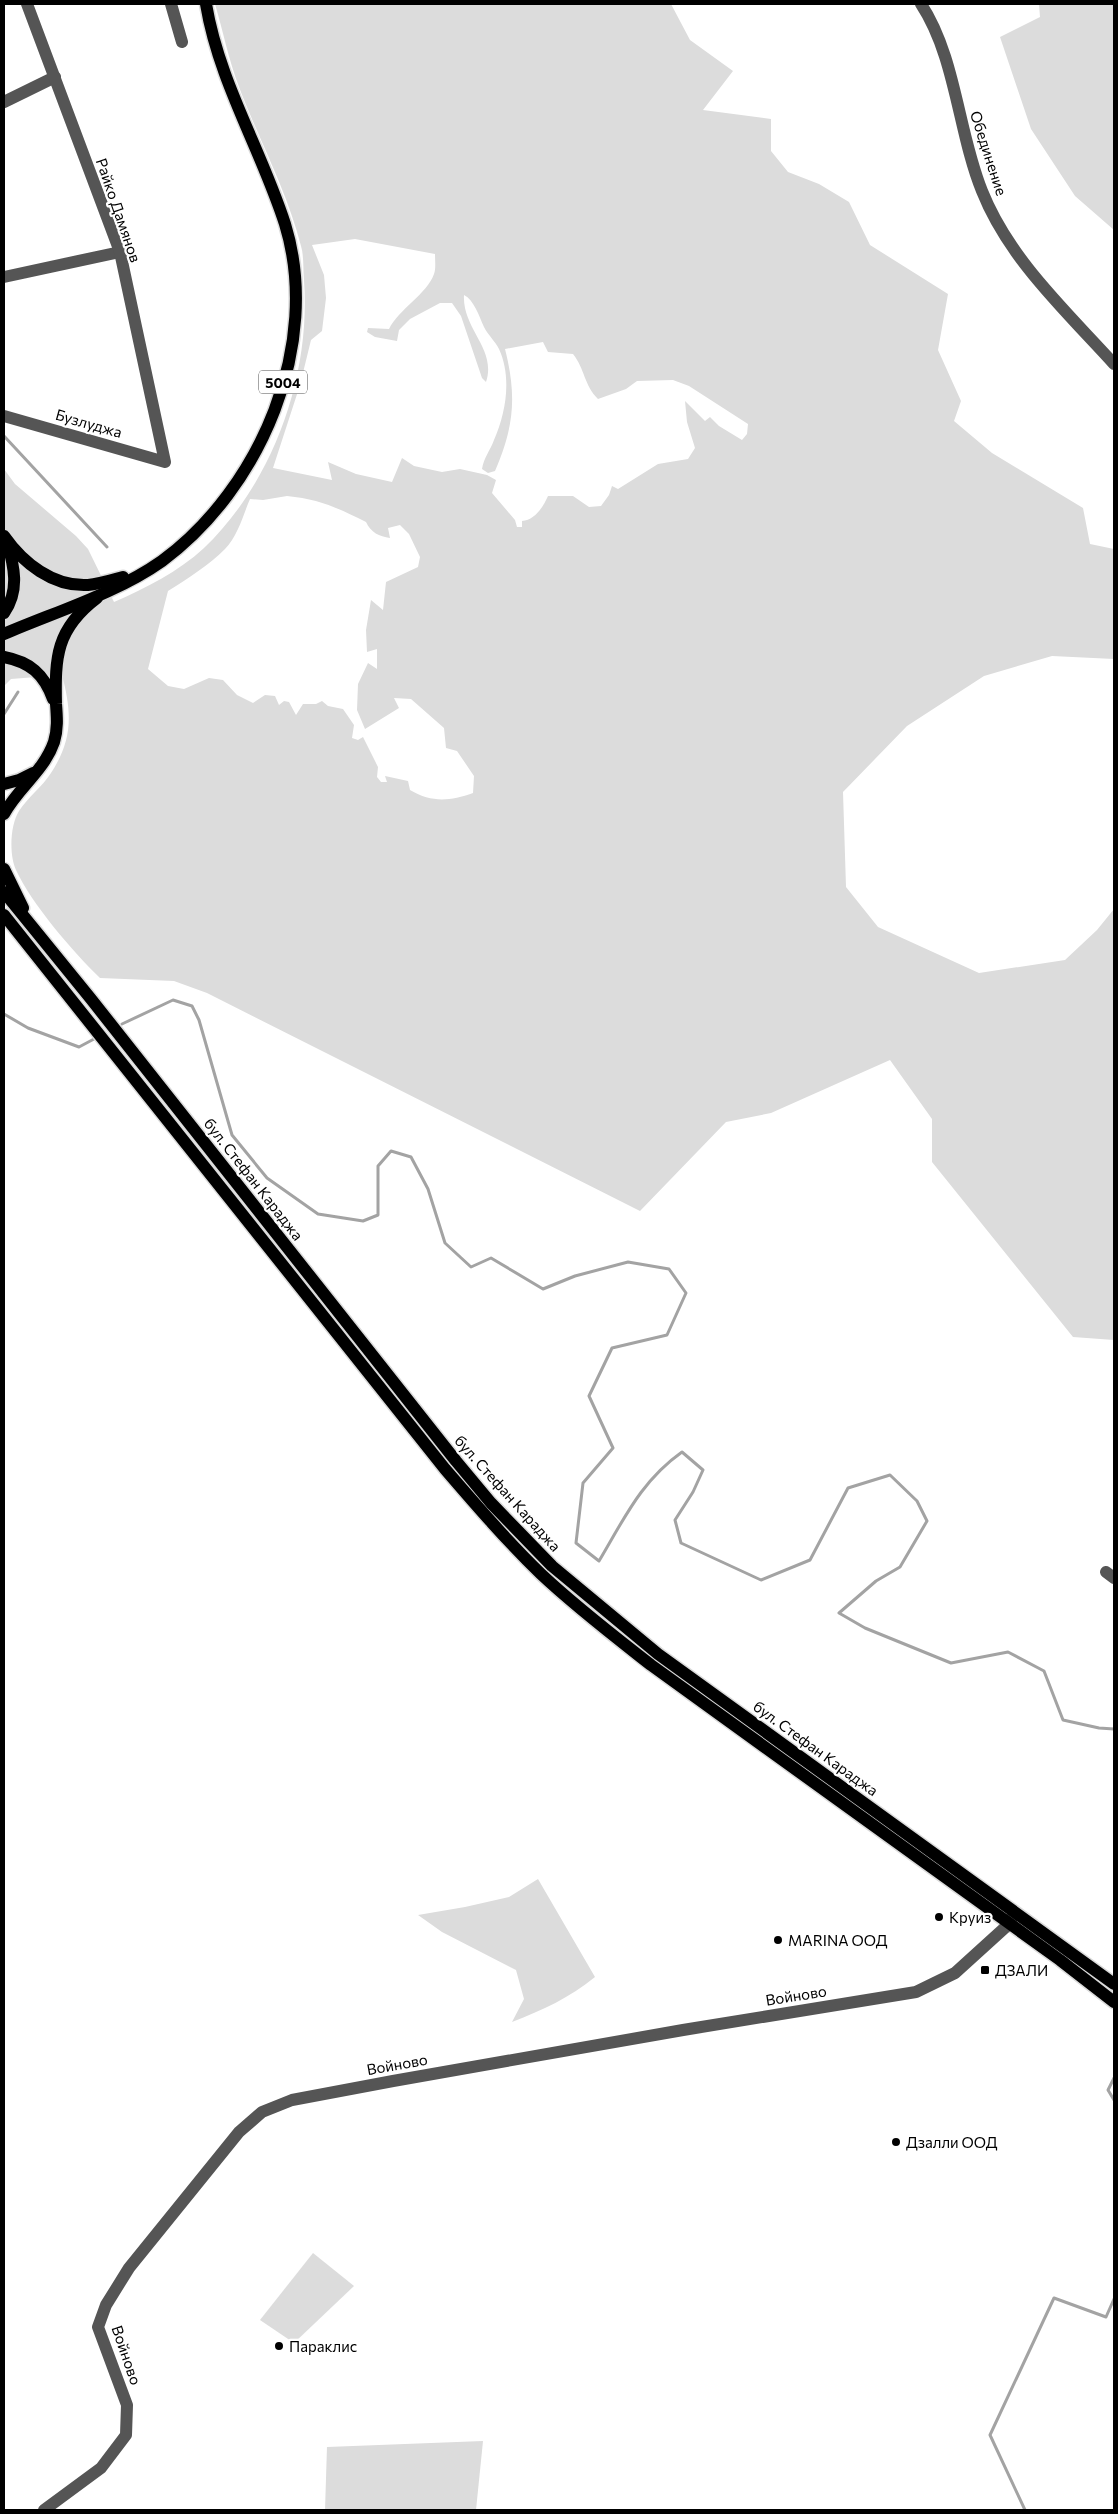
<svg xmlns="http://www.w3.org/2000/svg" width="1118" height="2514" font-family="Commissioner,sans-serif">
	<style>
		.green { fill: #dcdcdc; fill-rule: evenodd }
		.lines { fill: none; stroke-linecap: round; stroke-linejoin: round }
		.stream { stroke: #a3a3a3; stroke-width: 3 }
		.major-casing { stroke: #dbdbdb; stroke-width: 15 }
		.minor { stroke: #555; stroke-width: 12 }
		.major { stroke: #000; stroke-width: 12 }
		.poi-dot { fill: #000; stroke: #fff; stroke-width: 2 }
		.labels { text-anchor: middle; dominant-baseline: central; stroke-width: 4.5; stroke-linejoin: round; paint-order: stroke }
		.shield { fill: #fff; stroke: #4c4c4c; stroke-width: 1 }
		.shield-label { font-size: 14px; font-weight: bold; fill: #000 }
		.street-label { font-size: 15px; fill: #000; stroke: #fff }
		.poi-label { font-size: 15px; fill: #000; stroke: #fff; text-anchor: start }
	</style>
	<rect width="100%" height="100%" fill="#fff"/>
	<g class="green">
		<path d="M215 4H671L690 40 733 71 703 110 771 119V151L788 172 819 184 849 202 870 245 948 294 938 350 961 401 954 421 992 453 1083 508 1090 544 1114 549V659L1052 656 984 676 907 726 843 792 846 887 878 927 979 973 1065 960 1097 930 1114 909V1340L1073 1337 932 1162V1119L890 1060 771 1113 726 1122 640 1211 207 993 174 981 100 978C73 952 31 903 16 870 9 855 10 825 19 811 28 797 42 787 51 773 73 739 72 713 62 675L11 679 4 686V469L15 484 76 536 88 549 114 602C146 588 178 572 204 548 274 481 311 375 304 280 303 269 304 256 301 246 287 191 259 140 239 87 229 61 223 31 215 4ZM355 239 435 254C435 260 436 269 434 274 427 294 399 309 389 329L368 328 367 332 375 337 397 341 399 330 410 319 440 303H452L461 316 482 378 486 382C497 349 462 329 464 295 474 300 479 316 484 327 488 335 495 341 499 349 512 377 506 413 494 440 490 451 484 457 482 469L488 473 495 471C514 427 517 396 505 349L543 342 548 352 573 354C585 369 584 385 598 399L626 389 637 381 673 380 689 386 748 424 747 434 742 440 719 426 710 417 705 421 685 401 687 422 695 448 688 459 658 464 618 489 612 486 609 495 601 506 589 507 573 496H548C543 507 535 520 522 521V527H517L515 520 492 493 496 480 487 475 460 469 442 472 414 466 402 458 392 482 356 474 328 462 332 480 273 468 300 385 311 340 322 331 326 298 324 275 312 245ZM287 496C319 499 338 508 366 522 371 533 379 536 390 538L388 528 400 525 409 534 420 557 418 567 386 582 383 610 371 600 366 630 367 652 377 649V669L368 663 358 684 357 710 365 729 399 708 394 698 411 699 444 728 446 748 457 751 474 776 473 793C450 801 432 803 410 790L408 781 385 776 387 782H381L377 777 378 767 363 737 358 740 352 738 354 725 343 709 328 706 322 701 316 704H303L296 715 289 702 284 701 279 705 275 696 265 695 253 703 237 695 223 680 209 678 184 689 168 686 148 669 168 591C187 579 209 565 225 549 238 536 243 515 250 499L263 500Z"/>
		<polygon points="1039,4 1114,4 1114,230 1075,196 1031,129 1000,37 1040,17"/>
		<path d="M538 1879 595 1977C569 1998 543 2010 512 2022L524 1999 516 1970 442 1932 418 1915 465 1907 509 1897Z"/>
		<polygon points="313,2253 354,2286 294,2343 260,2320"/>
		<polygon points="483,2441 476,2510 325,2510 327,2447"/>
	</g>
	<g class="lines">
		<g class="stream">
			<polyline points="4,436 107,547"/>
			<polyline points="4,714 18,692"/>
			<polyline points="4,1014 28,1028 79,1047 94,1039"/>
			<path d="M122 1024 173 1000 192 1006 199 1020 232 1135 267 1178 318 1214 363 1221 378 1215V1166L391 1151 411 1157 428 1189 445 1243 471 1267 491 1258 543 1289 575 1276 628 1262 669 1269 686 1293 667 1335 612 1348 589 1396 613 1448 583 1483 576 1543 599 1561C624 1519 641 1481 682 1452L703 1470 693 1492 675 1520 681 1543 761 1580 810 1560 848 1488 890 1475 917 1501 927 1521 900 1567 876 1581 839 1613 865 1628 951 1663 1008 1652 1044 1671 1063 1720 1099 1728 1114 1729"/>
			<polyline points="1114,2078 1108,2090 1114,2100"/>
			<polyline points="1025,2510 990,2435 1054,2298 1106,2317 1114,2299"/>
		</g>
		<g class="major-casing">
			<g id="major">
				<path d="M4 536C23 563 53 587 88 585 100 584 112 580 123 577"/>
				<path d="M4 613C20 590 14 566 7 541"/>
				<path d="M4 634C55 612 117 593 162 561 261 488 322 344 285 224 261 149 219 82 206 4"/>
				<path d="M4 657C30 662 44 674 53 699"/>
				<polyline points="4,784 19,780 33,773"/>
				<path d="M4 814C18 788 44 771 54 742 58 729 57 717 56 704 55 657 56 629 97 598"/>
				<polyline points="4,869 23,908"/>
				<polyline points="4,892 91,999 456,1461 491,1503 552,1566 658,1654 1114,1984"/>
				<path d="M4 915 445 1469C476 1505 507 1541 541 1574 576 1607 614 1636 651 1665L1060 1960 1114 2002"/>
			</g>
		</g>
		<g class="minor">
			<polyline points="171,4 182,42"/>
			<path d="M921 4C956 57 958 132 982 191 1009 259 1066 311 1114 364"/>
			<polyline points="4,102 55,77"/>
			<polyline points="4,277 120,252"/>
			<polyline points="4,416 165,462 120,252 27,4"/>
			<polyline points="1106,1572 1114,1578"/>
			<polyline points="44,2510 101,2468 126,2435 127,2405 98,2327 106,2305 129,2268 239,2132 262,2112 292,2100 393,2081 683,2030 916,1992 955,1973 1009,1924 1014,1913"/>
		</g>
		<use href="#major" class="major"/>
	</g>
	<g class="poi-dot">
		<circle cx="939" cy="1917" r="5"/>
		<circle cx="778" cy="1940" r="5"/>
		<rect x="980" y="1965" width="10" height="10" rx="2.5"/>
		<circle cx="896" cy="2142" r="5"/>
		<circle cx="279" cy="2346" r="5"/>
	</g>
	<g class="labels">
		<rect class="shield" x="259" y="370.5" width="48" height="23" rx="4"/>
		<g class="shield-label">
			<text x="283" y="382">5004</text>
		</g>
		<g class="street-label">
			<text transform="translate(989 153) rotate(72)">Обединение</text>
			<text transform="translate(119 210) rotate(71)">Райко Дамянов</text>
			<text transform="translate(89 423) rotate(16)">Бузлуджа</text>
			<text transform="translate(254 1179) rotate(52)">бул. Стефан Караджа</text>
			<text transform="translate(508 1493) rotate(48)">бул. Стефан Караджа</text>
			<text transform="translate(816 1748) rotate(36)">бул. Стефан Караджа</text>
			<text transform="translate(796 1995) rotate(-9)">Войново</text>
			<text transform="translate(397 2064) rotate(-10)">Войново</text>
			<text transform="translate(127 2355) rotate(71)">Войново</text>
		</g>
		<g class="poi-label">
			<text x="949" y="1917">Круиз</text>
			<text x="788" y="1940">MARINA ООД</text>
			<text x="995" y="1970">ДЗАЛИ</text>
			<text x="906" y="2142">Дзалли ООД</text>
			<text x="289" y="2346">Параклис</text>
		</g>
	</g>
	<rect width="1118" height="2514" fill="none" stroke="#000000" stroke-width="10"/>
</svg>
